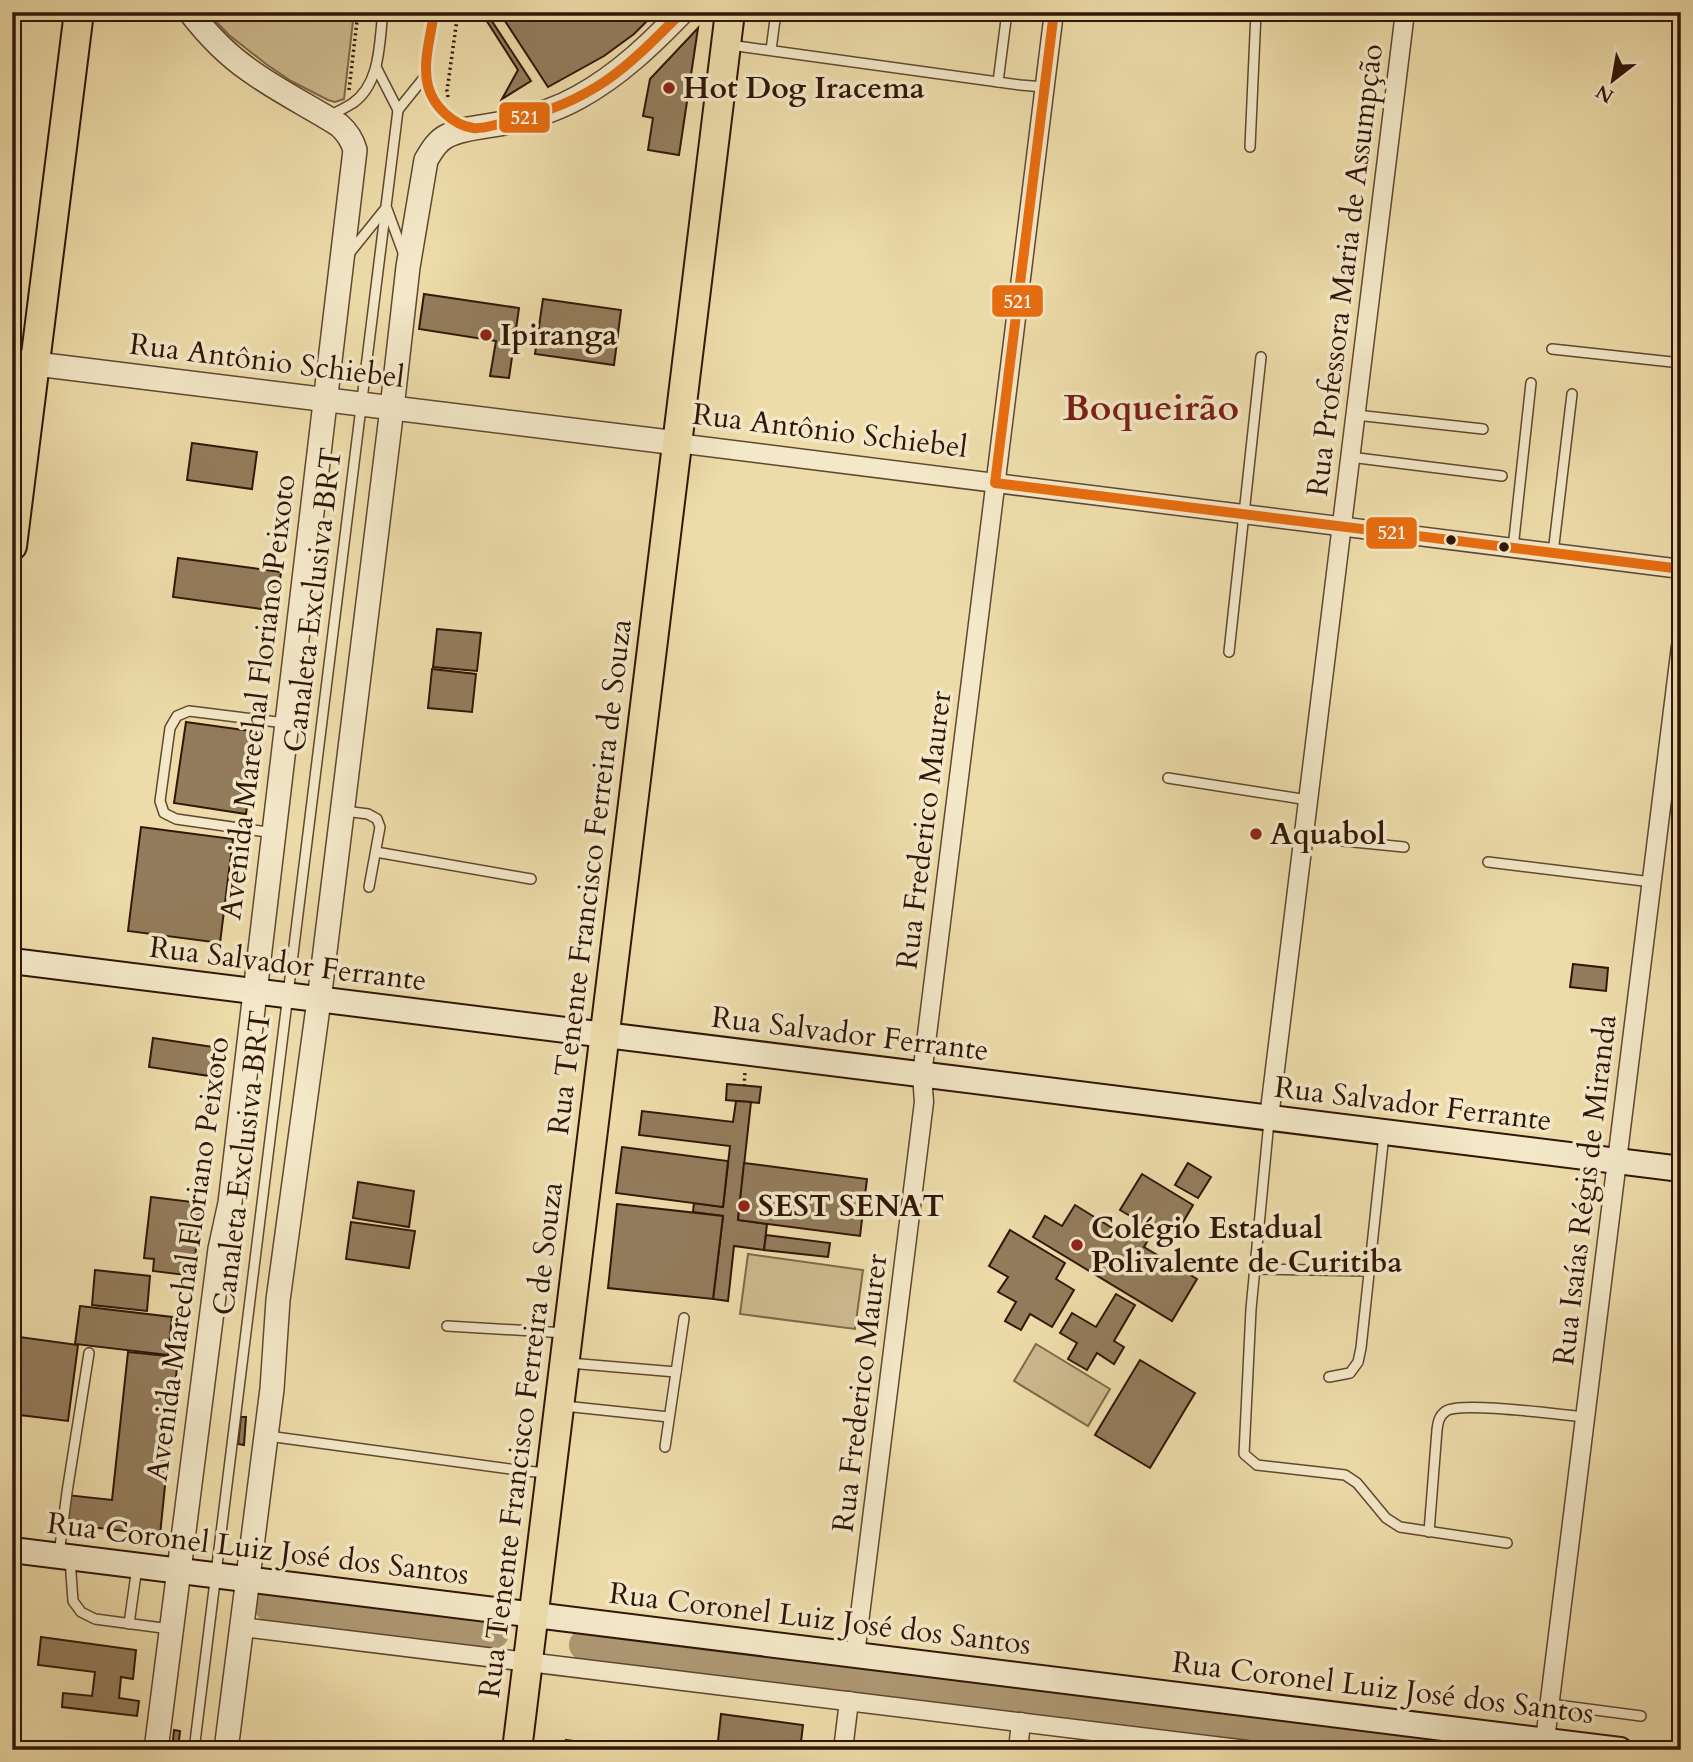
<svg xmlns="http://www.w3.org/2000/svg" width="1693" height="1762" font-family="Cardo,serif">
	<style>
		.green { fill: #cdba8e; stroke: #7f684a; stroke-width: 2 }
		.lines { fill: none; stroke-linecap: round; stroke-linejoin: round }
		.river { stroke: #ad9873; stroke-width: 32 }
		.building { fill: #937c5c; stroke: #311507; stroke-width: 2 }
		.service-casing { stroke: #604730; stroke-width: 12 }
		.minor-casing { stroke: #604730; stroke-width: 21 }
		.tertiary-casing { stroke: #604730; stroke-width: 26 }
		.secondary-casing { stroke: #311507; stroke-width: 28 }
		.primary-casing { stroke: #311507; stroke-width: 32 }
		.path { stroke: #311507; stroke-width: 3.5; stroke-dasharray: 2 3.5; stroke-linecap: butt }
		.service { stroke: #f3e8c8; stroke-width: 9 }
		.minor { stroke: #f3e8c8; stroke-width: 18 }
		.tertiary { stroke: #f3e8c8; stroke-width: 23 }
		.secondary { stroke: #f3e8c8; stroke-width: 24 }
		.primary { stroke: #eddcaa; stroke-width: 28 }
		.bus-1-casing { stroke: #f3e8c8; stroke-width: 16 }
		.bus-1 { stroke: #e76d10; stroke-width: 10 }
		.poi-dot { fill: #8f2418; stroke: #f3e8c8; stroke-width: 2.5 }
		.bus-dot { fill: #311507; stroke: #f3e8c8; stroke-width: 2.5 }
		.labels { text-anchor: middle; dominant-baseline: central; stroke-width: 7; stroke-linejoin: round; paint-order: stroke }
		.poi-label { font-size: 30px; font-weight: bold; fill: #311507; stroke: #f3e8c8; text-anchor: start }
		.street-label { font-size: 30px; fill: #311507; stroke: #f3e8c8 }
		.district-label { font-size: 37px; font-weight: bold; fill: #7a1f14; stroke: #f3e8c8 }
		.line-badge { stroke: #f3e8c8; stroke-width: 2.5 }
		.badge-label { font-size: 19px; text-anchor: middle; font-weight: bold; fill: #fff }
	</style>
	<rect width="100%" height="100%" fill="#eddcaa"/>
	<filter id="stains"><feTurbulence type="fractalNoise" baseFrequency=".00286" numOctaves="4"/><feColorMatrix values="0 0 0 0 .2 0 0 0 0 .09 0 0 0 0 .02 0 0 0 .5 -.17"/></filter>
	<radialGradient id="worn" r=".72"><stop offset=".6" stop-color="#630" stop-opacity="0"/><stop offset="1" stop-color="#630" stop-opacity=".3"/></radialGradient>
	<g class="green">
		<polygon points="207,12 354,12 344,99 335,102 328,100 291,81 266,64 229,35"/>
		<polygon points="748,1254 863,1270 855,1329 740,1314"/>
		<polygon points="1036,1344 1110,1389 1088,1426 1014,1381"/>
	</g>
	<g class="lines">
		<g class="river">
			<polyline points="270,1606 493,1633"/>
			<polyline points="585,1645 1428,1750"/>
		</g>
	</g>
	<g class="building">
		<polygon points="481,12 486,12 531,81 502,99 518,70"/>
		<polygon points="520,12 656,12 634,34 604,56 548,87 505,21"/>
		<polygon points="698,28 679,155 648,150 653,118 643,116 650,79"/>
		<polygon points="424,294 519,308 509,378 490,376 496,341 419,329"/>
		<polygon points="543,299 621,310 614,365 535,354"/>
		<polygon points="192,443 257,452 252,489 187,480"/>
		<polygon points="178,558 281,572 276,611 173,597"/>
		<polygon points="437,629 481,633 477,671 433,667"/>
		<polygon points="432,669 476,674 472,712 428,708"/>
		<polygon points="186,722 257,732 246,814 174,803"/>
		<polygon points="141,827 233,839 220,943 128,931"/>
		<polygon points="1573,964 1608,968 1606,991 1570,987"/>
		<polygon points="153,1038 220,1048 216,1077 149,1067"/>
		<polygon points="727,1084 761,1087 759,1103 726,1100"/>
		<polygon points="736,1101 751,1102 738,1220 767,1224 764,1250 734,1246 728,1301 713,1299 723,1216 693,1212 694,1203 723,1207 730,1146 639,1135 642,1111 733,1122"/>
		<polygon points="622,1147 728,1161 723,1207 616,1193"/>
		<polygon points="744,1163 867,1179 860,1236 738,1220"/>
		<polygon points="1188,1163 1211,1177 1198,1198 1175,1185"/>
		<polygon points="1142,1174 1193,1205 1172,1241 1154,1230 1144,1247 1197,1279 1172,1321 1033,1237 1045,1216 1062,1226 1075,1205 1127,1237 1137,1220 1120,1210"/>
		<polygon points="358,1182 414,1191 409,1227 353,1218"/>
		<polygon points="151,1197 201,1203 193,1276 153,1271 154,1259 144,1258"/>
		<polygon points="617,1204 723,1216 713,1299 608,1288"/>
		<polygon points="351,1222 415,1231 409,1268 346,1259"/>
		<polygon points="1010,1230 1065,1263 1056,1279 1074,1290 1052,1327 1030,1314 1021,1330 1005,1321 1016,1302 998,1292 1008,1277 989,1266"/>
		<polygon points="766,1235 830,1243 828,1257 764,1250"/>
		<polygon points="95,1270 150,1276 147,1311 92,1305"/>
		<polygon points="1116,1294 1135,1305 1114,1341 1124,1347 1114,1364 1097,1353 1087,1370 1068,1359 1077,1343 1060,1333 1072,1313 1096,1327"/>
		<polygon points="80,1306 172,1317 168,1355 75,1344"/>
		<polygon points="12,1336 78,1345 68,1421 12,1414"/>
		<polygon points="128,1352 178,1357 160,1535 64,1524 67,1495 112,1500"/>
		<polygon points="1140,1360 1195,1393 1150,1468 1095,1435"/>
		<polygon points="241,1417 246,1417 244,1445 238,1444"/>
		<polygon points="41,1637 136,1650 133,1679 121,1677 119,1698 139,1701 137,1716 62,1707 63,1693 92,1696 95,1672 38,1665"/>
		<polygon points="721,1714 803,1725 800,1750 717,1750"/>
		<polygon points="174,1730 180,1731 178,1750 172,1750"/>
		<polygon points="566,1740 609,1746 609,1750 565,1750"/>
		<polygon points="12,1742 23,1744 23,1750 12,1750"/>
		<polygon points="26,1744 69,1750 25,1750"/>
	</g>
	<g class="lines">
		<g class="service-casing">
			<g id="service">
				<path d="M434 12C431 41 418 84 439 108 446 116 457 120 466 125"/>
				<polyline points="730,45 1020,85 1044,87"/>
				<polyline points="771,50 776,12"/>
				<polyline points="376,67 398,110"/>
				<polyline points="998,82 1007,12"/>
				<polyline points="398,110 427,74"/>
				<path d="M329 116C337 112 345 108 353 103 381 83 379 43 383 12"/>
				<polyline points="1250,147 1256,12"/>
				<polyline points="387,209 404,255"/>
				<polyline points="348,255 385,209"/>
				<polyline points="1552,349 1681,363"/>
				<polyline points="1356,415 1483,429"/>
				<polyline points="1350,457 1502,476"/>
				<polyline points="1513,548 1531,383"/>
				<polyline points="1553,553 1572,394"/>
				<polyline points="1229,652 1261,357"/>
				<polyline points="1168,778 1308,800"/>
				<polyline points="345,811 368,814 377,819 380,827 369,887"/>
				<polyline points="274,833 176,819 164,813 160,801 170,728 177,716 189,711 285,723"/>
				<polyline points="1303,837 1404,847"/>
				<polyline points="376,852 531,879"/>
				<polyline points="1488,862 1652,882"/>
				<polyline points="1269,1121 1251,1309 1244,1454 1257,1465 1345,1475 1357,1483 1386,1518 1400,1527 1507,1543"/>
				<polyline points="1255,1269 1370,1271"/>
				<polyline points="447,1326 566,1333"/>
				<polyline points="569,1363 676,1372"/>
				<polyline points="1329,1377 1350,1373 1358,1362 1361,1348 1384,1134"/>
				<polyline points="564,1406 669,1417"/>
				<polyline points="268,1436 525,1471 549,1473"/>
				<polyline points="665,1447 684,1318"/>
				<path d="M1429 1532 1437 1430C1438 1422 1439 1416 1446 1411 1462 1401 1561 1415 1585 1417"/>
				<polyline points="59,1554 67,1492 89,1353"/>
				<polyline points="70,1559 73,1601 81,1612 95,1619 170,1629"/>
				<polyline points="129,1624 137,1567"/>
				<polyline points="1550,1704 1641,1716"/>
				<polyline points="194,1750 398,110"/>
			</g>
		</g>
		<g class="minor-casing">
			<g id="minor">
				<polyline points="677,443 1681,569"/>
				<polyline points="1269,1118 1405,12"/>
				<polyline points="242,1627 1247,1750"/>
				<polyline points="855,1655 924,1102 922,1075 1054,12"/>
				<polyline points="1545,1740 1681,646"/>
				<polyline points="843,1750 849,1701"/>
				<polyline points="1018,1750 1021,1722"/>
			</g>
		</g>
		<g class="tertiary-casing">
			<g id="tertiary">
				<polyline points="12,361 677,443"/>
				<path d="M156 1750 220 1249 230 1203 355 150C352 139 347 132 339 125 309 106 278 91 249 70 226 54 207 34 190 12"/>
				<path d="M226 1750 272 1389 278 1300 319 1000 392 408 408 267 426 160C432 150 437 141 447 136 464 127 486 127 504 123 530 118 556 110 579 97 619 75 651 44 682 12"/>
			</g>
		</g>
		<g class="secondary-casing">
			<g id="secondary">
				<polyline points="12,961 1681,1169"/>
				<polyline points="12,1550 1620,1750"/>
			</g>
		</g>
		<g class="primary-casing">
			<g id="primary">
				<polyline points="12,546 79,12"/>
				<polyline points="517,1750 730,12"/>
			</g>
		</g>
		<g class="path">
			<polyline points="349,90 358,12"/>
			<polyline points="448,97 447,91 458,12"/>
			<polyline points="744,1086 745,1072"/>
		</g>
		<use href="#service" class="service"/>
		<use href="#minor" class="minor"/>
		<use href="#tertiary" class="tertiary"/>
		<use href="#secondary" class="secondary"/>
		<use href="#primary" class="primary"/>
		<g class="bus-1-casing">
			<g id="bus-1">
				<path d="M434 12C431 36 422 63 428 86 433 106 453 125 473 128 481 129 491 126 499 124 537 116 575 102 607 80 634 61 658 36 682 12"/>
				<polyline points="1054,12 995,483 1681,569"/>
			</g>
		</g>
		<use href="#bus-1" class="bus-1"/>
	</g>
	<g class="poi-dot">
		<circle cx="669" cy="88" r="7"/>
		<circle cx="486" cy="335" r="7"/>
		<circle cx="1256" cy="834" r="7"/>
		<circle cx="744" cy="1206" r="7"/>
		<circle cx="1077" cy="1245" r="7"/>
	</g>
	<g class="bus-dot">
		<circle cx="1451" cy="540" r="6"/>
		<circle cx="1504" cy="547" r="6"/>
	</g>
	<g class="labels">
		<g class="poi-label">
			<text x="683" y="88">Hot Dog Iracema</text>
			<text x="500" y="335">Ipiranga</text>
			<text x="1270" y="834">Aquabol</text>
			<text x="758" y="1206">SEST SENAT</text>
			<text x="1091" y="1228">Colégio Estadual<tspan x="1091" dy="34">Polivalente de Curitiba</tspan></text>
		</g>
		<g class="street-label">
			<text transform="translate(1345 270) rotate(-83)">Rua Professora Maria de Assumpção</text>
			<text transform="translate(267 361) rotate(7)">Rua Antônio Schiebel</text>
			<text transform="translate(830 431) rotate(7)">Rua Antônio Schiebel</text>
			<text transform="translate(313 600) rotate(-83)">Canaleta Exclusiva BRT</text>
			<text transform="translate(258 697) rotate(-83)">Avenida Marechal Floriano Peixoto</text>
			<text transform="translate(924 830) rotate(-83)">Rua Frederico Maurer</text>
			<text transform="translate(590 877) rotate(-83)">Rua Tenente Francisco Ferreira de Souza</text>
			<text transform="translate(288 964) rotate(7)">Rua Salvador Ferrante</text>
			<text transform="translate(850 1034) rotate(7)">Rua Salvador Ferrante</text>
			<text transform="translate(1413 1104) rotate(7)">Rua Salvador Ferrante</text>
			<text transform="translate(242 1163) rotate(-83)">Canaleta Exclusiva BRT</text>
			<text transform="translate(1585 1190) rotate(-83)">Rua Isaías Régis de Miranda</text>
			<text transform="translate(188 1259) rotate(-82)">Avenida Marechal Floriano Peixoto</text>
			<text transform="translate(860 1393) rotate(-83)">Rua Frederico Maurer</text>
			<text transform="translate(521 1440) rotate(-83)">Rua Tenente Francisco Ferreira de Souza</text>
			<text transform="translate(258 1549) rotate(7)">Rua Coronel Luiz José dos Santos</text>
			<text transform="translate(820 1619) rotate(7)">Rua Coronel Luiz José dos Santos</text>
			<text transform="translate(1383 1688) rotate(7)">Rua Coronel Luiz José dos Santos</text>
		</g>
		<g class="district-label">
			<text x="1151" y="408">Boqueirão</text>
		</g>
	</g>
	<g class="line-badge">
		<rect x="498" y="101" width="53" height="33" rx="7" fill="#e76d10"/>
		<rect x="991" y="284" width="53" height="34" rx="7" fill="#e76d10"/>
		<rect x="1365" y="516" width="53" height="34" rx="7" fill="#e76d10"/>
	</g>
	<g class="badge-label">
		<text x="525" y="124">521</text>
		<text x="1018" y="308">521</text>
		<text x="1392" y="539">521</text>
	</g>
	<rect width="1693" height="1762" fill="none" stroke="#eddcaa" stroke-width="42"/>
	<rect x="14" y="14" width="1665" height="1734" fill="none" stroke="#311507" stroke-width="3.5"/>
	<rect x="21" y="21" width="1651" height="1720" fill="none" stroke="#311507" stroke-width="2"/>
	<g transform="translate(1613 80) rotate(211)" stroke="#f3e8c8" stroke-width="5" paint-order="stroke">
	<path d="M0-5L12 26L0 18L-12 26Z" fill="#311507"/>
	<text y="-10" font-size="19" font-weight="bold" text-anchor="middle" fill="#311507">N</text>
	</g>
	<rect width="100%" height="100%" filter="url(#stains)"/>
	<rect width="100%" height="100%" fill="url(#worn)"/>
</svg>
